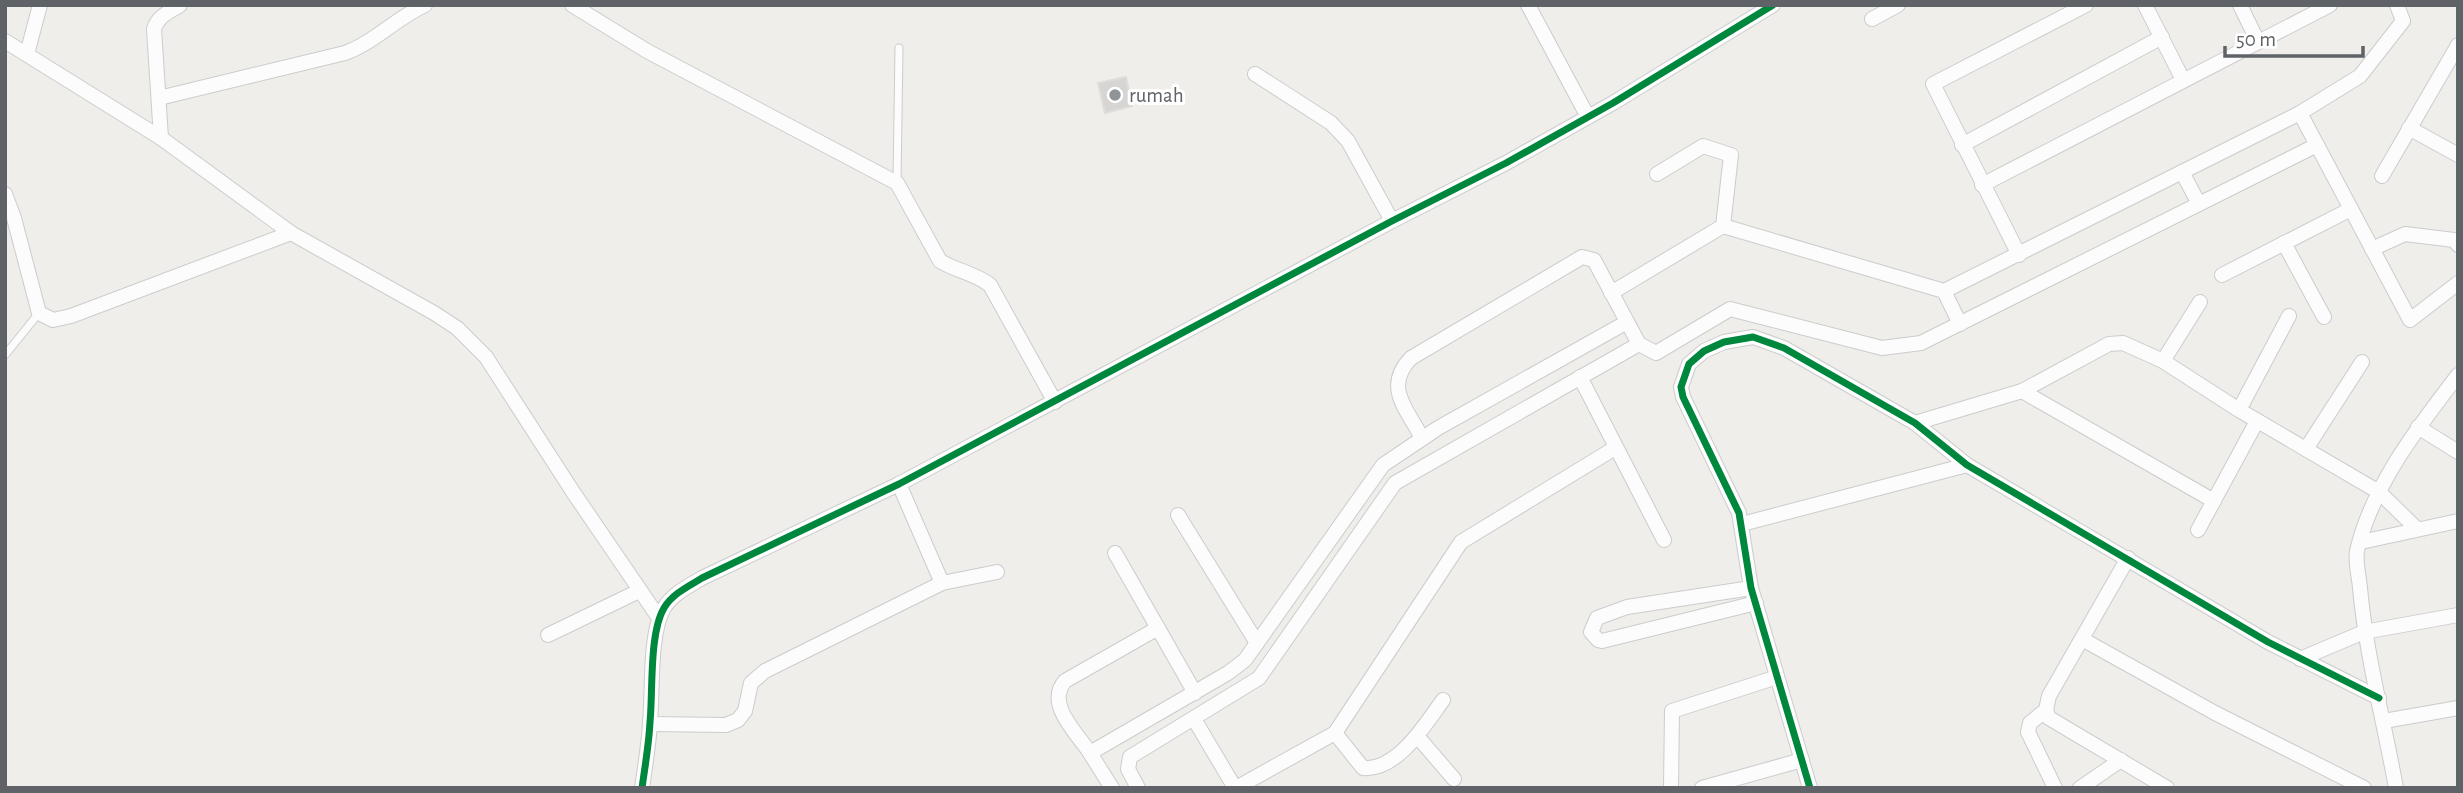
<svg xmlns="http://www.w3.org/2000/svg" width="2463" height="793" font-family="'Alegreya Sans',sans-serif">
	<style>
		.building { fill: #d6d5d3; stroke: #deddd9; stroke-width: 2 }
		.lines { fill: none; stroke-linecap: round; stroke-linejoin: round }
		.service-casing { stroke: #cbcccc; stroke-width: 9 }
		.minor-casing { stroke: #cbcccc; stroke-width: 16 }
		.service { stroke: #fdfcfc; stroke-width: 7 }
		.minor { stroke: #fdfcfc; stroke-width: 14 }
		.cycleway-casing { stroke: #fff; stroke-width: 11 }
		.cycleway { stroke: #00873e; stroke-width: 7 }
		.poi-dot { fill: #919496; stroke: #fff; stroke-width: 2.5 }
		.labels { text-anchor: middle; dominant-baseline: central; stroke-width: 6; stroke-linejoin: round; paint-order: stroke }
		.poi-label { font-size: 21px; fill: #5f6368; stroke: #fff; text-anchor: start }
	</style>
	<rect width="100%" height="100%" fill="#efeeea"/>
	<polygon class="building" points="1126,77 1132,106 1105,113 1098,83"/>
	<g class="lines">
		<g class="service-casing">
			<g id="service">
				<polyline points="897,182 899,48"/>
				<polyline points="5,355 39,313"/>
			</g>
		</g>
		<g class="minor-casing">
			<g id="minor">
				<path d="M572 5 647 51 897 183 940 261C956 271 975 273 990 285L1055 402"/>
				<polyline points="1528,5 1588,117"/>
				<polyline points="2145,5 2183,80"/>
				<polyline points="2240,5 2258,42"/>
				<polyline points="1872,19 1898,5"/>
				<polyline points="5,41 161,138 291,233 434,313 457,328 486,357 573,492 659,618"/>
				<polyline points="27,54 40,5"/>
				<polyline points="1255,74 1331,123 1348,141 1392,221"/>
				<path d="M159 98 345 53C375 42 396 18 425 5"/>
				<polyline points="2300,113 2410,320 2458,283"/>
				<polyline points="2409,128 2458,155"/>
				<path d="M161 138 154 29C158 16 169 12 180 5"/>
				<polyline points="1962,145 2162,37"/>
				<polyline points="2182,172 2199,204"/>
				<polyline points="1657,174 1703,146 1731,155 1723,226"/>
				<polyline points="2382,176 2458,45"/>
				<polyline points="1982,185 2330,5"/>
				<polyline points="5,194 14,218 39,313 53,320 71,316 291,233"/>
				<polyline points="2284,243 2324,317"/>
				<polyline points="2372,249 2405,234 2454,240 2458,245"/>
				<polyline points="2019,255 1933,84 2086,5"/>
				<polyline points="2222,275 2351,209"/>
				<polyline points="1944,291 1960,324"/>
				<polyline points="1611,293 1723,226 1944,291 2300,113 2360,76 2403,21 2397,5"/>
				<polyline points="2163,361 2200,302"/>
				<polyline points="1580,377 1664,540"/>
				<polyline points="2022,391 2214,501"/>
				<polyline points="2239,410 2289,316"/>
				<polyline points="1915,423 2022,391 2109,344 2123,343 2163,361 2239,410 2379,492 2417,529"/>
				<polyline points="2418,427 2458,452"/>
				<path d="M1422 438C1407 409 1383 387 1411 358L1582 257 1594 260 1639 344 1656 353 1730 309 1882 348 1921 343 2317 145"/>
				<polyline points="2306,449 2362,362"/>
				<polyline points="899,484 942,583"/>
				<polyline points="1178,515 1257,643"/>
				<polyline points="1742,524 1967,465"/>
				<polyline points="2198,530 2257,421"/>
				<polyline points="2361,542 2458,521"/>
				<polyline points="1115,553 1195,693"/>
				<polyline points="2128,558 2049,696 2046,710 2049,718 2167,788"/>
				<polyline points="1751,588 1627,607 1597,618 1591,632 1598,640 1602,641 1756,603"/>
				<polyline points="548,635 639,591"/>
				<polyline points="2082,639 2215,713 2364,788"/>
				<polyline points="2300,659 2364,632 2458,615"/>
				<polyline points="2046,710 2030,723 2028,732 2055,788"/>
				<polyline points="1194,719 1235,788"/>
				<polyline points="2384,721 2458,708"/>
				<polyline points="650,724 726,725 738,720 745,711 751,683 765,671 942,583 997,572"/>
				<path d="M1335 733 1363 768C1397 771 1425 725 1443 700"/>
				<polyline points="1417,736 1454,779"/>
				<path d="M1090 753C1077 733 1045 704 1065 681L1158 628"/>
				<path d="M642 788C645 766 649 744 650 722 653 693 649 633 664 608 672 594 689 586 702 578L899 484 1392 221 1506 163 1613 103 1773 5"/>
				<polyline points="1112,788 1090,753 1228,673 1245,660 1383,465 1438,428 1627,322"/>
				<polyline points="1138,788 1128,769 1130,757 1259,678 1395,483 1639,344"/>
				<polyline points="1236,788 1335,733 1461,542 1615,448"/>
				<polyline points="1671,788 1672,711 1777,677"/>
				<polyline points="1702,788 1802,760"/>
				<polyline points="1810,788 1751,588 1739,513 1683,397 1681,387 1689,364 1704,351 1724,342 1753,337 1784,348 1915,423 1967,465 2268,642 2379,698"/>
				<polyline points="2080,788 2121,760"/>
				<path d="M2396 788C2384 721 2366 655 2360 588 2359 576 2355 561 2357 551 2372 486 2418 427 2458 375"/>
			</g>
		</g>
		<use href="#service" class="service"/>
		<use href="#minor" class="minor"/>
		<g class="cycleway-casing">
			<g id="cycleway">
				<path d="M642 788C645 766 649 744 650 722 653 693 649 633 664 608 672 594 689 586 702 578L899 484 1392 221 1506 163 1613 103 1773 5"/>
				<polyline points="1810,788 1751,588 1739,513 1683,397 1681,387 1689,364 1704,351 1724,342 1753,337 1784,348 1915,423 1967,465 2268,642 2379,698"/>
			</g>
		</g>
		<use href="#cycleway" class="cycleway"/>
	</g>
	<circle class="poi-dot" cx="1115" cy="95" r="7"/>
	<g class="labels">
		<g class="poi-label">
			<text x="1129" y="95">rumah</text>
		</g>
	</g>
	<rect width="2463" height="793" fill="none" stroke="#5f6368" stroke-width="14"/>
	<path d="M2225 46v10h138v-10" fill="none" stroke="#5f6368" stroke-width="3.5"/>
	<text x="2236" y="46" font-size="21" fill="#5f6368" stroke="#ffffff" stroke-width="5" paint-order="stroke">50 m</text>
</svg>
